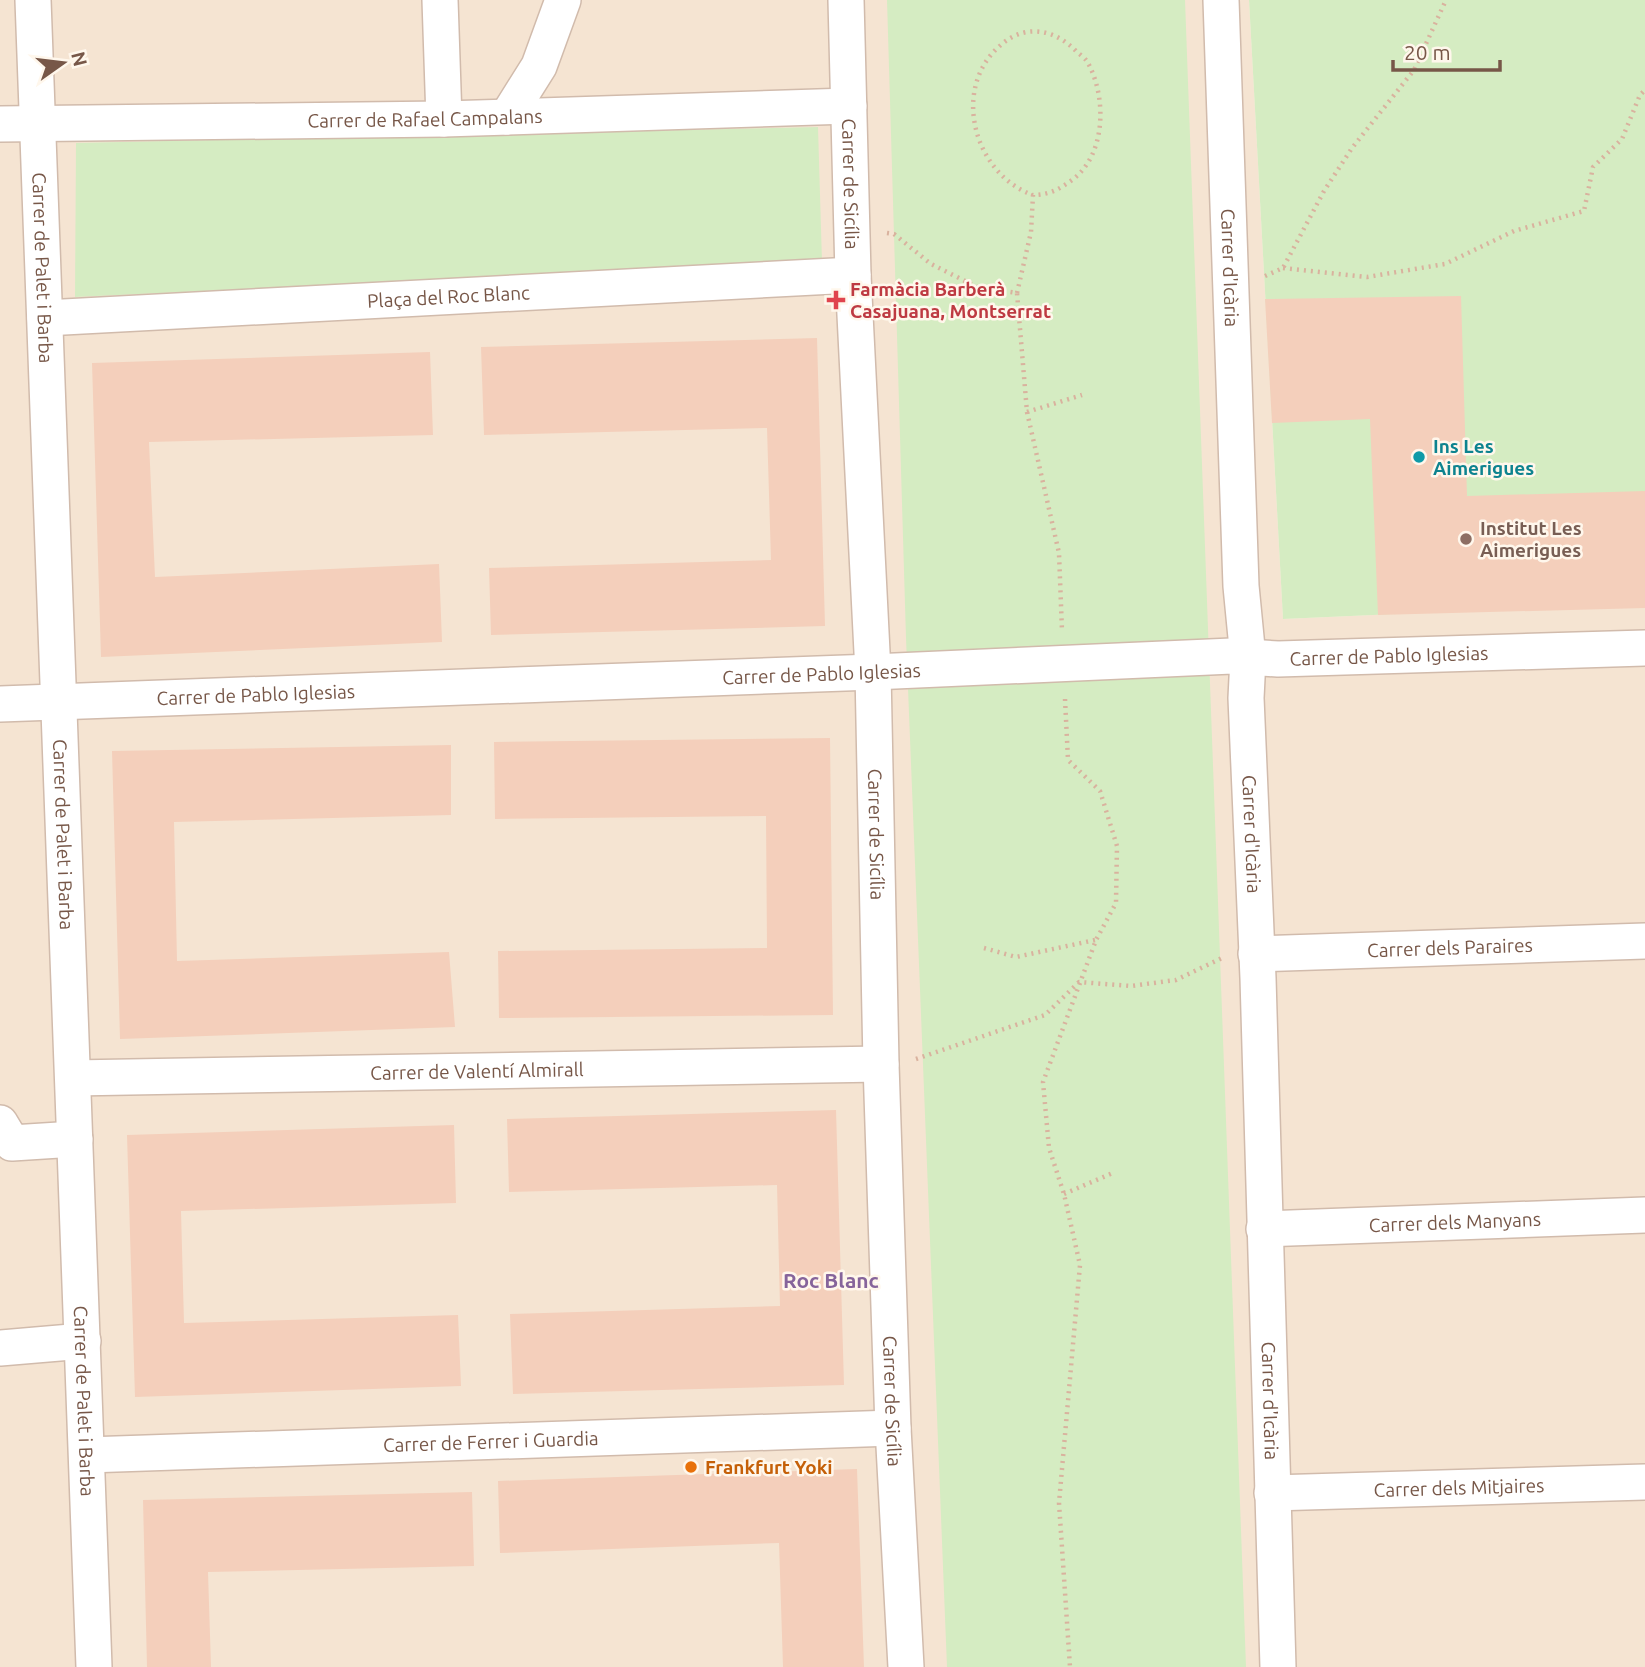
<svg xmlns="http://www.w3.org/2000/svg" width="1645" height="1667" font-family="Ubuntu,sans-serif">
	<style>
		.residential { fill: #f5e4d2 }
		.green { fill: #d5ecc2 }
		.building { fill: #f4cfbb }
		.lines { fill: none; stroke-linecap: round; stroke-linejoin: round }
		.minor-casing { stroke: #d1bbac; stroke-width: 38 }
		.path { stroke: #d9b29e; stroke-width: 4.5; stroke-dasharray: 2 5; stroke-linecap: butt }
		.minor { stroke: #fff; stroke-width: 35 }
		.health-dot { fill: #e0444e; stroke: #fff7ec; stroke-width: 2.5 }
		.culture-dot { fill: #0f9aa8; stroke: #fff7ec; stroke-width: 2.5 }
		.education-dot { fill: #8d6e63; stroke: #fff7ec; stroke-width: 2.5 }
		.food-dot { fill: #e8710a; stroke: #fff7ec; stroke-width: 2.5 }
		.labels { text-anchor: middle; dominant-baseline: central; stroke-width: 5; stroke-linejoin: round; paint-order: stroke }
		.street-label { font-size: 19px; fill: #775748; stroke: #fff7ec }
		.health-label { font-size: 19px; font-weight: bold; fill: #be3a42; stroke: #fff7ec; text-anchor: start }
		.culture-label { font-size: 19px; font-weight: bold; fill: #0d838f; stroke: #fff7ec; text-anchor: start }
		.education-label { font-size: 19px; font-weight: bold; fill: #785e54; stroke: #fff7ec; text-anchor: start }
		.food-label { font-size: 19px; font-weight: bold; fill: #c56008; stroke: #fff7ec; text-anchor: start }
		.neighbourhood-label { font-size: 21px; font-weight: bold; fill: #86649b; stroke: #fff7ec }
	</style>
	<rect width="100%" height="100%" fill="#fdf2e4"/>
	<polygon class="residential" points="0,0 1249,0 1283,619 1645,603 1645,1667 0,1667"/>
	<g class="green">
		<polygon points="887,0 1185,0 1246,1667 947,1667 906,638"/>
		<polygon points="1249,0 1645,0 1645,603 1283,619"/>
		<polygon points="818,127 822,262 75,297 76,143"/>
	</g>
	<g class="building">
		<polygon points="1461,296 1467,496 1645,491 1645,608 1378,615 1370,419 1272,423 1265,299"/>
		<polygon points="817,338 825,626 491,635 489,568 771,560 767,428 484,435 481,347"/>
		<polygon points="430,352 433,435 149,442 155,577 439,564 442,642 101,657 92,363"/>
		<polygon points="830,738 833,1015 499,1018 498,951 767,948 766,816 495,819 494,742"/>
		<polygon points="451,745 451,815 174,822 177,961 449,952 455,1027 120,1039 112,751"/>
		<polygon points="836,1110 844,1385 513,1394 510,1314 780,1306 777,1185 509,1192 507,1119"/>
		<polygon points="454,1125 456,1203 181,1211 184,1323 458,1315 461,1386 135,1397 127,1135"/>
		<polygon points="857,1469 864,1667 783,1667 779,1543 500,1553 498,1481"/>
		<polygon points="472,1492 474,1566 208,1572 211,1667 147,1667 143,1500"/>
	</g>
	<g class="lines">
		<g class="minor-casing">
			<g id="minor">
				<path id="s1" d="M33 0 94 1667"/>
				<polyline points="440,0 444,119"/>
				<path id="s2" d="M846 0 853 275 873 672 881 1064 893 1428 906 1667"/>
				<path id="s3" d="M1221 0 1241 586 1248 658 1246 698 1258 978 1278 1667"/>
				<polyline points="507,117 539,66 563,0"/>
				<path id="s4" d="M0 124 444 119 849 106"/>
				<path id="s5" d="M45 318 853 275"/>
				<path id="s6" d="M0 704 873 672 1232 656 1278 659 1645 648"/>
				<path id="s7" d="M1256 954 1645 941"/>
				<path id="s8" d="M73 1078 881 1064"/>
				<polyline points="0,1123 12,1143 75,1139"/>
				<path id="s9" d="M1264 1229 1645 1215"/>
				<polyline points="0,1348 83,1341"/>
				<path id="s10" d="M87 1455 893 1428"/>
				<path id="s11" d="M1272 1493 1645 1482"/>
			</g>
		</g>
		<g class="path">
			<polyline points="887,233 894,234 931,264 977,287 1017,293 1027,412 1059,553 1062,631"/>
			<polyline points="1283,268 1367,277 1445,264 1514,231 1584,211 1593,167 1622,139 1640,95 1645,90"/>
			<polyline points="1265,276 1283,268 1324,191 1352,148 1414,70 1446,0"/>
			<path d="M1017 293 1031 232 1033 195C1049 195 1060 189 1072 180 1106 155 1107 98 1088 63 1086 59 1081 55 1077 52 1056 30 1027 23 1002 44 950 86 973 174 1033 195"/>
			<polyline points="1027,412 1082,395"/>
			<polyline points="1065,699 1068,760 1100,791 1117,846 1116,903 1096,940 1043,1082 1049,1148 1064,1194 1080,1265 1059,1503 1070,1667"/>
			<polyline points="984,948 1016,957 1095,940"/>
			<polyline points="916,1059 1045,1015 1079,982 1131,986 1176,980 1224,957"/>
			<polyline points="1064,1194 1115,1172"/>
		</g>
		<use href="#minor" class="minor"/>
	</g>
	<path class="health-dot" d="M832.5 289.5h7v7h7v7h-7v7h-7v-7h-7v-7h7z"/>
	<circle class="culture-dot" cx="1419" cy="457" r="7"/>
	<circle class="education-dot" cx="1466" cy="539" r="7"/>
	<circle class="food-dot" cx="691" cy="1467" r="7"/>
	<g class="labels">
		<g class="street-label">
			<text stroke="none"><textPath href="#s4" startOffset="425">Carrer de Rafael Campalans</textPath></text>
			<text stroke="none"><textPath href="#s2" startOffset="184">Carrer de Sicília</textPath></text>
			<text stroke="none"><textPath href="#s1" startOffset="268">Carrer de Palet i Barba</textPath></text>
			<text stroke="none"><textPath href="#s3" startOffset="268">Carrer d'Icària</textPath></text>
			<text stroke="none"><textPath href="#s5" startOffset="404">Plaça del Roc Blanc</textPath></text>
			<text stroke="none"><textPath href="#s6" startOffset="1390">Carrer de Pablo Iglesias</textPath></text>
			<text stroke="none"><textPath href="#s6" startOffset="822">Carrer de Pablo Iglesias</textPath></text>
			<text stroke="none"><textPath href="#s6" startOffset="256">Carrer de Pablo Iglesias</textPath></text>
			<text stroke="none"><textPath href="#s1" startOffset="835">Carrer de Palet i Barba</textPath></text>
			<text stroke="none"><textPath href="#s2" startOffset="835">Carrer de Sicília</textPath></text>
			<text stroke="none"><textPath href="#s3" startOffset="835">Carrer d'Icària</textPath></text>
			<text stroke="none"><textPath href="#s7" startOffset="194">Carrer dels Paraires</textPath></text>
			<text stroke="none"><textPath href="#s8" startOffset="404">Carrer de Valentí Almirall</textPath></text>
			<text stroke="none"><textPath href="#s9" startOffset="191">Carrer dels Manyans</textPath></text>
			<text stroke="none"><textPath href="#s1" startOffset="1402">Carrer de Palet i Barba</textPath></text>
			<text stroke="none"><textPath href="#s2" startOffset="1402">Carrer de Sicília</textPath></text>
			<text stroke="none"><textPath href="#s3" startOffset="1402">Carrer d'Icària</textPath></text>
			<text stroke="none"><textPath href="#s10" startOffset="404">Carrer de Ferrer i Guardia</textPath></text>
			<text stroke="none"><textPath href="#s11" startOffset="187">Carrer dels Mitjaires</textPath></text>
		</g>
		<g class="health-label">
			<text x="850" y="289">Farmàcia Barberà<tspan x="850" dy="22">Casajuana, Montserrat</tspan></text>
		</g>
		<g class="culture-label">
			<text x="1433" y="446">Ins Les<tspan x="1433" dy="22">Aimerigues</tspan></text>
		</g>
		<g class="education-label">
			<text x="1480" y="528">Institut Les<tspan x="1480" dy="22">Aimerigues</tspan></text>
		</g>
		<g class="food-label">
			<text x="705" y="1467">Frankfurt Yoki</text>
		</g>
		<g class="neighbourhood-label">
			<text x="831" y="1280">Roc Blanc</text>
		</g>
	</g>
	<g transform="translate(63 63) rotate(76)" stroke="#fff7ec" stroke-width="5" paint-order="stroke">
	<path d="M0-5L12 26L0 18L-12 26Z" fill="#775748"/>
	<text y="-10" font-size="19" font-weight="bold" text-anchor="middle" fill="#775748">N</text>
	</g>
	<path d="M1393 60v10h107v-10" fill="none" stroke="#775748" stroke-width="3.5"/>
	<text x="1404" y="60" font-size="21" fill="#775748" stroke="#fff7ec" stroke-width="5" paint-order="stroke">20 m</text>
</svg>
